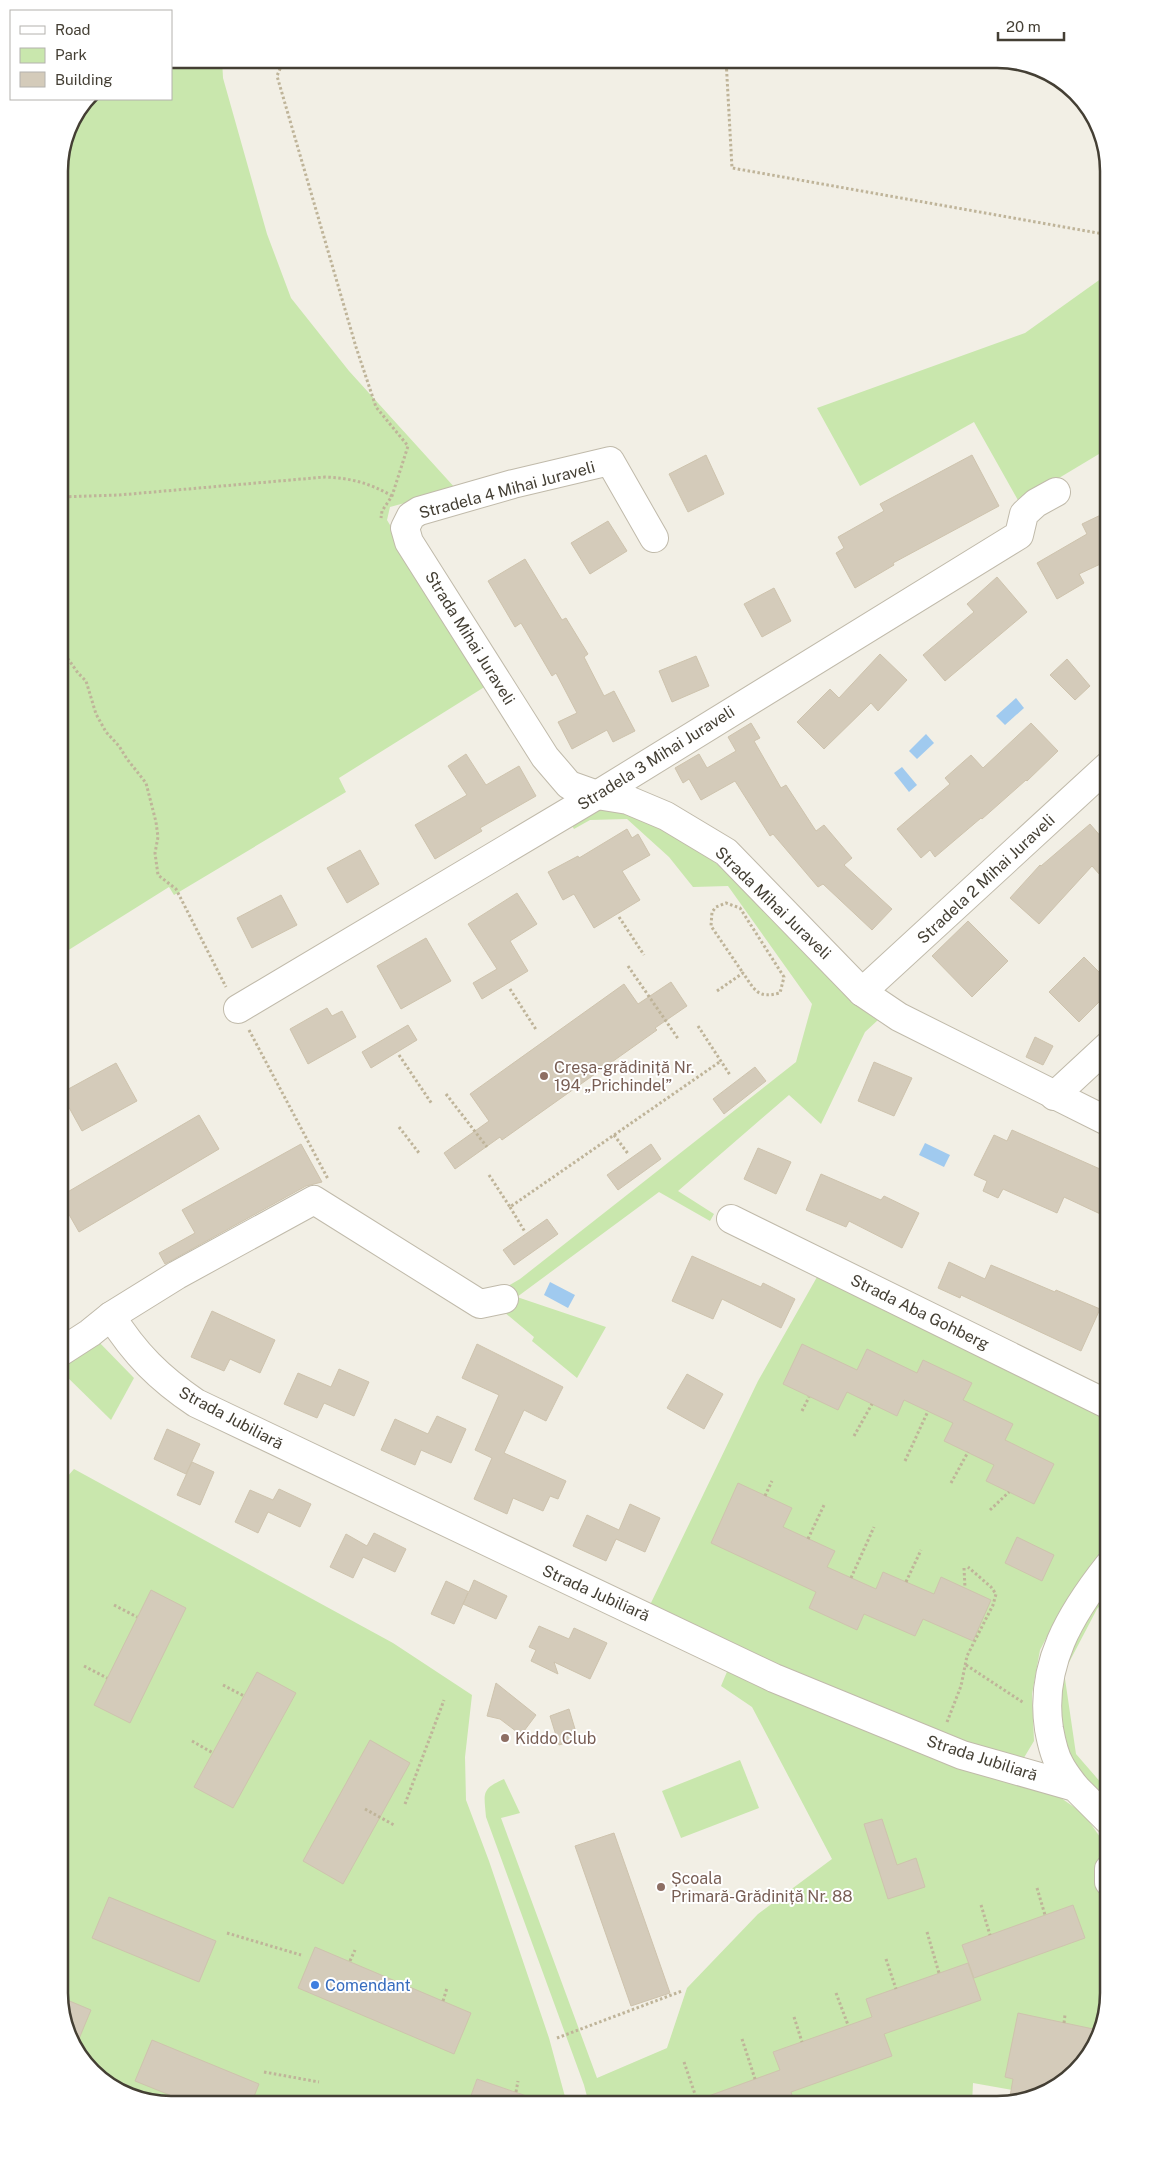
<svg xmlns="http://www.w3.org/2000/svg" width="1168" height="2163" font-family="'Public Sans',sans-serif">
	<style>
		.green { fill: #c9e7ad }
		.water { fill: #a0caef }
		.building { fill: #d4cbba; stroke: #cec3ad }
		.lines { fill: none; stroke-linecap: round; stroke-linejoin: round }
		.minor-casing { stroke: #c0baaa; stroke-width: 30 }
		.path { stroke: #bfb499; stroke-width: 3; stroke-dasharray: 2.5 2.5; stroke-linecap: butt }
		.minor { stroke: #fff; stroke-width: 28 }
		.education-dot { fill: #8d6e63; stroke: #fff; stroke-width: 2 }
		.shop-dot { fill: #3f7fe0; stroke: #fff; stroke-width: 2 }
		.labels { text-anchor: middle; dominant-baseline: central; stroke-width: 4; stroke-linejoin: round; paint-order: stroke }
		.street-label { font-size: 16px; fill: #443f34; stroke: #fff }
		.education-label { font-size: 16px; fill: #785e54; stroke: #fff; text-anchor: start }
		.shop-label { font-size: 16px; fill: #366cbe; stroke: #fff; text-anchor: start }
		.rim { fill: none; stroke: #443f34; stroke-width: 2.5 }
	</style>
	<rect width="100%" height="100%" fill="#f2efe5"/>
	<g class="green">
		<polygon points="171,59 222,59 223,78 267,234 291,298 349,371 456,489 390,507 387,520 486,686 339,778 346,792 174,895 169,887 59,956 59,164 67,128 87,99 171,99"/>
		<polygon points="1109,273 1109,448 1019,502 974,422 860,486 817,408 1025,333"/>
		<polygon points="618,808 695,846 746,888 878,1020 865,1032 821,1124 789,1095 678,1191 714,1214 710,1221 659,1192 517,1297 606,1327 577,1378 532,1341 534,1337 504,1312 503,1289 520,1279 796,1062 812,1004 728,886 693,887 669,857 627,819 590,820 574,829 569,821 588,809"/>
		<polygon points="821,1270 1109,1414 1109,1548 1091,1569 1052,1627 1040,1650 1032,1694 1034,1741 1019,1766 830,1692 649,1607 758,1381"/>
		<polygon points="95,1338 134,1378 111,1420 59,1369 59,1365"/>
		<polygon points="74,1469 393,1643 472,1695 465,1757 466,1800 489,1861 549,2038 567,2104 549,2104 477,2079 468,2104 164,2104 108,2085 67,2035 59,1992 59,1486"/>
		<polygon points="1109,1582 1109,1596 1097,1609 1064,1672 1076,1754 1109,1792 1109,1800 1091,1789 1073,1771 1058,1725 1058,1671 1072,1639"/>
		<path d="M729 1667 959 1761 1061 1798 1084 1814 1109 1850 1101 1884 1109 1913V1992L1090 2055 1041 2095 973 2083 972 2104H589L584 2085 486 1817C484 1793 481 1789 504 1779L520 1813 501 1818 597 2078 667 2048 687 1988 758 1914 832 1859 752 1707 721 1686Z"/>
		<polygon points="740,1760 759,1808 681,1838 662,1791"/>
	</g>
	<g class="water">
		<polygon points="1016,698 1024,708 1005,725 996,716"/>
		<polygon points="926,734 934,743 917,759 909,751"/>
		<polygon points="902,767 917,785 909,792 894,773"/>
		<polygon points="925,1143 950,1155 944,1167 919,1155"/>
		<polygon points="550,1282 575,1295 568,1308 544,1295"/>
	</g>
	<g class="building">
		<polygon points="706,455 724,494 688,512 669,474"/>
		<polygon points="972,455 999,506 893,563 894,565 855,588 836,553 844,548 838,537 884,511 880,504"/>
		<polygon points="1109,511 1109,560 1079,574 1084,583 1057,599 1037,563 1087,534 1082,524"/>
		<polygon points="608,521 627,551 590,574 571,543"/>
		<polygon points="525,559 562,620 566,618 588,654 584,657 604,696 614,691 635,731 613,742 607,730 572,749 558,722 577,713 556,673 552,676 521,623 515,627 488,581"/>
		<polygon points="997,577 1027,612 945,681 923,655 974,612 967,604"/>
		<polygon points="774,588 791,621 762,637 744,604"/>
		<polygon points="880,654 907,680 878,711 871,703 824,749 797,722 830,689 839,698"/>
		<polygon points="696,656 709,686 672,702 659,671"/>
		<polygon points="1067,659 1090,686 1075,700 1050,675"/>
		<polygon points="751,723 760,738 754,741 781,788 786,785 816,831 824,825 852,858 844,865 892,909 872,930 823,884 818,887 773,834 770,836 735,781 701,800 689,779 683,783 675,768 699,754 707,768 736,751 728,737"/>
		<polygon points="1031,723 1058,751 1027,781 1026,780 982,819 981,818 935,857 930,850 921,858 897,829 950,784 945,778 971,755 983,768"/>
		<polygon points="466,754 486,785 519,766 536,796 480,828 482,831 435,859 415,825 467,795 448,766"/>
		<polygon points="1090,824 1109,846 1109,867 1100,875 1092,866 1039,924 1010,898 1040,865 1041,866"/>
		<polygon points="627,829 632,838 638,834 650,855 622,871 640,900 594,928 574,894 563,900 548,872 578,856 579,858"/>
		<polygon points="360,850 379,884 347,903 327,868"/>
		<polygon points="517,893 537,924 510,941 528,971 482,999 473,983 497,969 468,924"/>
		<polygon points="281,895 297,925 252,948 237,918"/>
		<polygon points="968,921 1008,961 972,997 932,956"/>
		<polygon points="426,938 451,981 401,1009 377,966"/>
		<polygon points="1084,957 1109,982 1109,992 1079,1022 1049,992"/>
		<polygon points="671,982 687,1006 655,1028 657,1030 502,1140 500,1137 455,1169 444,1153 489,1121 470,1094 624,984 638,1004"/>
		<polygon points="327,1008 332,1016 342,1011 356,1037 308,1064 290,1029"/>
		<polygon points="408,1025 417,1040 371,1068 362,1052"/>
		<polygon points="1035,1037 1053,1046 1043,1065 1026,1057"/>
		<polygon points="874,1062 912,1078 894,1116 858,1101"/>
		<polygon points="116,1063 137,1101 82,1131 61,1093"/>
		<polygon points="755,1067 766,1081 724,1114 713,1099"/>
		<polygon points="199,1115 219,1149 79,1232 59,1197"/>
		<polygon points="1012,1130 1109,1173 1109,1218 1064,1197 1057,1213 1003,1189 998,1198 983,1191 987,1181 974,1175 994,1135 1007,1141"/>
		<polygon points="301,1144 322,1182 306,1186 165,1264 159,1253 195,1233 182,1210"/>
		<polygon points="651,1144 661,1159 618,1190 607,1175"/>
		<polygon points="758,1148 791,1162 776,1194 744,1179"/>
		<polygon points="821,1174 881,1200 884,1196 919,1213 902,1248 849,1221 846,1227 806,1210"/>
		<polygon points="547,1219 558,1234 514,1265 503,1250"/>
		<polygon points="692,1256 761,1287 763,1283 795,1299 781,1328 722,1299 713,1319 672,1301"/>
		<polygon points="949,1262 985,1279 991,1265 1055,1292 1056,1290 1100,1309 1081,1351 961,1295 960,1298 938,1288"/>
		<polygon points="212,1311 275,1340 260,1373 230,1359 224,1371 191,1357"/>
		<polygon points="477,1344 563,1387 546,1421 524,1410 504,1453 566,1481 558,1499 550,1496 543,1511 513,1498 507,1514 474,1499 492,1458 475,1450 499,1395 462,1378"/>
		<polygon points="802,1344 857,1370 867,1349 917,1373 923,1360 972,1383 963,1400 1013,1424 1005,1440 1054,1464 1034,1504 986,1481 994,1465 944,1441 953,1423 904,1400 897,1416 847,1392 838,1410 783,1384"/>
		<polygon points="339,1369 369,1382 354,1416 324,1403 317,1418 284,1404 298,1373 331,1387"/>
		<polygon points="687,1374 723,1394 704,1429 667,1408"/>
		<polygon points="437,1416 466,1429 451,1463 421,1450 415,1465 381,1450 395,1419 428,1434"/>
		<polygon points="167,1429 200,1444 186,1474 154,1459"/>
		<polygon points="192,1462 214,1472 200,1505 177,1495"/>
		<polygon points="738,1483 792,1508 783,1527 835,1551 827,1567 876,1589 883,1572 934,1594 941,1577 991,1600 973,1641 923,1619 915,1636 864,1614 857,1630 809,1608 816,1592 711,1543"/>
		<polygon points="279,1489 311,1504 300,1527 268,1512 258,1533 235,1522 250,1490 273,1500"/>
		<polygon points="630,1504 660,1518 645,1552 616,1539 606,1561 573,1546 587,1515 619,1530"/>
		<polygon points="374,1533 406,1549 395,1572 363,1557 353,1578 330,1567 346,1534 367,1546"/>
		<polygon points="1017,1537 1054,1555 1042,1581 1005,1563"/>
		<polygon points="474,1580 507,1596 496,1619 463,1604 468,1593 454,1624 431,1614 446,1581 469,1592"/>
		<polygon points="151,1590 186,1608 130,1723 94,1705"/>
		<polygon points="539,1626 569,1639 574,1628 607,1643 590,1679 554,1662 558,1674 531,1661 536,1650 529,1647"/>
		<polygon points="257,1672 296,1693 233,1808 194,1787"/>
		<polygon points="496,1683 536,1715 521,1735 500,1719 487,1716"/>
		<polygon points="569,1709 578,1739 559,1745 550,1716"/>
		<polygon points="370,1740 410,1763 343,1884 303,1861"/>
		<polygon points="882,1819 897,1865 916,1858 925,1887 888,1899 864,1824"/>
		<polygon points="614,1833 670,1993 631,2006 575,1846"/>
		<polygon points="109,1897 216,1941 199,1982 92,1938"/>
		<polygon points="1073,1905 1085,1938 974,1978 962,1945"/>
		<polygon points="315,1947 471,2013 454,2054 298,1988"/>
		<polygon points="968,1963 981,2000 884,2034 892,2056 791,2092 795,2104 693,2104 692,2102 780,2070 773,2052 872,2017 866,1999"/>
		<polygon points="60,1997 91,2010 76,2046 67,2035"/>
		<polygon points="1018,2013 1098,2030 1090,2055 1040,2096 1009,2102 1013,2079 1005,2077"/>
		<polygon points="152,2040 259,2084 251,2104 192,2104 135,2081"/>
		<polygon points="477,2079 541,2101 541,2104 468,2104"/>
	</g>
	<g class="lines">
		<g class="minor-casing">
			<g id="minor">
				<polyline points="654,538 610,461 513,484 419,511 411,516 405,528 409,542 545,757 569,785 597,795 628,800 666,816 726,852 862,992 899,1017 1109,1122"/>
				<polyline points="862,992 1109,765"/>
				<polyline points="238,1009 597,795 1019,535 1024,514 1036,503 1056,492"/>
				<polyline points="1054,1096 1109,1045"/>
				<polyline points="731,1219 1109,1405"/>
				<path d="M111 1316C135 1354 159 1378 196 1403L774 1678 962 1755 1075 1787 1109 1821"/>
				<polyline points="59,1353 90,1333 111,1316 177,1275 314,1200 480,1304 504,1299"/>
				<path d="M1075 1787C1070 1780 1064 1773 1060 1765 1054 1755 1051 1740 1049 1729 1039 1665 1071 1613 1109 1565"/>
				<polyline points="1109,1882 1109,1869"/>
			</g>
		</g>
		<g class="path">
			<polyline points="284,59 277,76 356,347 376,407 408,446 392,496 382,511 381,518"/>
			<polyline points="726,59 732,168 1109,235"/>
			<path d="M59 497 119 495 325 477C350 478 370 483 392 496"/>
			<polyline points="59,646 78,673 86,681 96,714 106,732 119,746 127,759 146,783 156,822 158,837 155,853 158,875 176,889 226,987"/>
			<polyline points="619,917 644,955"/>
			<polyline points="628,966 679,1040"/>
			<polyline points="510,989 537,1031"/>
			<path d="M717 991 743 973C755 990 757 999 780 993L784 977 740 908 726 903 716 907 712 912 711 926 743 973"/>
			<polyline points="698,1026 730,1075"/>
			<polyline points="249,1030 328,1179"/>
			<polyline points="399,1055 432,1104"/>
			<polyline points="446,1094 487,1147"/>
			<polyline points="399,1127 419,1153"/>
			<polyline points="614,1135 629,1155"/>
			<polyline points="489,1175 510,1207 721,1061"/>
			<polyline points="510,1207 525,1232"/>
			<polyline points="802,1411 809,1397"/>
			<polyline points="854,1436 872,1404"/>
			<polyline points="905,1461 928,1411"/>
			<polyline points="951,1483 968,1452"/>
			<polyline points="765,1496 772,1481"/>
			<polyline points="990,1510 1009,1492"/>
			<polyline points="808,1539 824,1505"/>
			<polyline points="964,1568 965,1588"/>
			<polyline points="851,1578 874,1527"/>
			<polyline points="906,1582 921,1550"/>
			<polyline points="114,1605 137,1617"/>
			<polyline points="966,1665 1024,1703"/>
			<polyline points="84,1666 107,1678"/>
			<polyline points="223,1685 244,1696"/>
			<polyline points="947,1722 961,1686 967,1656 993,1605 996,1594 991,1587 968,1567"/>
			<polyline points="192,1741 213,1753"/>
			<polyline points="405,1804 444,1700"/>
			<polyline points="365,1809 394,1825"/>
			<polyline points="1037,1888 1045,1915"/>
			<polyline points="981,1905 990,1935"/>
			<polyline points="927,1932 939,1973"/>
			<polyline points="227,1933 301,1955"/>
			<polyline points="886,1959 896,1989"/>
			<polyline points="350,1961 355,1950"/>
			<polyline points="836,1993 848,2025"/>
			<polyline points="443,2001 447,1988"/>
			<polyline points="794,2017 802,2042"/>
			<polyline points="1064,2023 1065,2015"/>
			<polyline points="557,2038 682,1991"/>
			<polyline points="742,2039 755,2079"/>
			<polyline points="684,2062 697,2100"/>
			<polyline points="264,2072 319,2082"/>
			<polyline points="516,2092 518,2081"/>
			<polyline points="358,2104 359,2100"/>
		</g>
		<use href="#minor" class="minor"/>
	</g>
	<g class="education-dot">
		<circle cx="544" cy="1076" r="5"/>
		<circle cx="505" cy="1738" r="5"/>
		<circle cx="661" cy="1887" r="5"/>
	</g>
	<circle class="shop-dot" cx="315" cy="1985" r="5"/>
	<g class="labels">
		<g class="street-label">
			<text transform="translate(507 490) rotate(-15)">Stradela 4 Mihai Juraveli</text>
			<text transform="translate(470 638) rotate(58)">Strada Mihai Juraveli</text>
			<text transform="translate(656 758) rotate(-32)">Stradela 3 Mihai Juraveli</text>
			<text transform="translate(986 879) rotate(-43)">Stradela 2 Mihai Juraveli</text>
			<text transform="translate(773 903) rotate(44)">Strada Mihai Juraveli</text>
			<text transform="translate(920 1312) rotate(26)">Strada Aba Gohberg</text>
			<text transform="translate(231 1418) rotate(28)">Strada Jubiliară</text>
			<text transform="translate(596 1593) rotate(24)">Strada Jubiliară</text>
			<text transform="translate(982 1758) rotate(18)">Strada Jubiliară</text>
		</g>
		<g class="education-label">
			<text x="554" y="1067">Creșa-grădiniță Nr.<tspan x="554" dy="18">194 „Prichindel”</tspan></text>
			<text x="515" y="1738">Kiddo Club</text>
			<text x="671" y="1878">Școala<tspan x="671" dy="18">Primară-Grădiniță Nr. 88</tspan></text>
		</g>
		<g class="shop-label">
			<text x="325" y="1985">Comendant</text>
		</g>
	</g>
	<path d="M0 0H1168V2163H0ZM171 68H997A103 103 0 0 1 1100 171V1993A103 103 0 0 1 997 2096H171A103 103 0 0 1 68 1993V171A103 103 0 0 1 171 68Z" fill="#fff" fill-rule="evenodd"/>
	<path class="rim" d="M171 68H997A103 103 0 0 1 1100 171V1993A103 103 0 0 1 997 2096H171A103 103 0 0 1 68 1993V171A103 103 0 0 1 171 68Z"/>
	<rect x="10" y="10" width="162" height="90" fill="#ffffff" stroke="#b4b2ae"/>
	<rect x="20" y="26" width="25" height="8" fill="#ffffff" stroke="#b4b2ae"/>
	<text x="55" y="35" font-size="15" fill="#443f34">Road</text>
	<rect x="20" y="48" width="25" height="15" fill="#c9e7ad" stroke="#b4b2ae"/>
	<text x="55" y="60" font-size="15" fill="#443f34">Park</text>
	<rect x="20" y="72" width="25" height="15" fill="#d4cbba" stroke="#b4b2ae"/>
	<text x="55" y="85" font-size="15" fill="#443f34">Building</text>
	<path d="M998 32v8h66v-8" fill="none" stroke="#443f34" stroke-width="2.5"/>
	<text x="1006" y="32" font-size="15" fill="#443f34" stroke="#ffffff" stroke-width="4" paint-order="stroke">20 m</text>
</svg>
